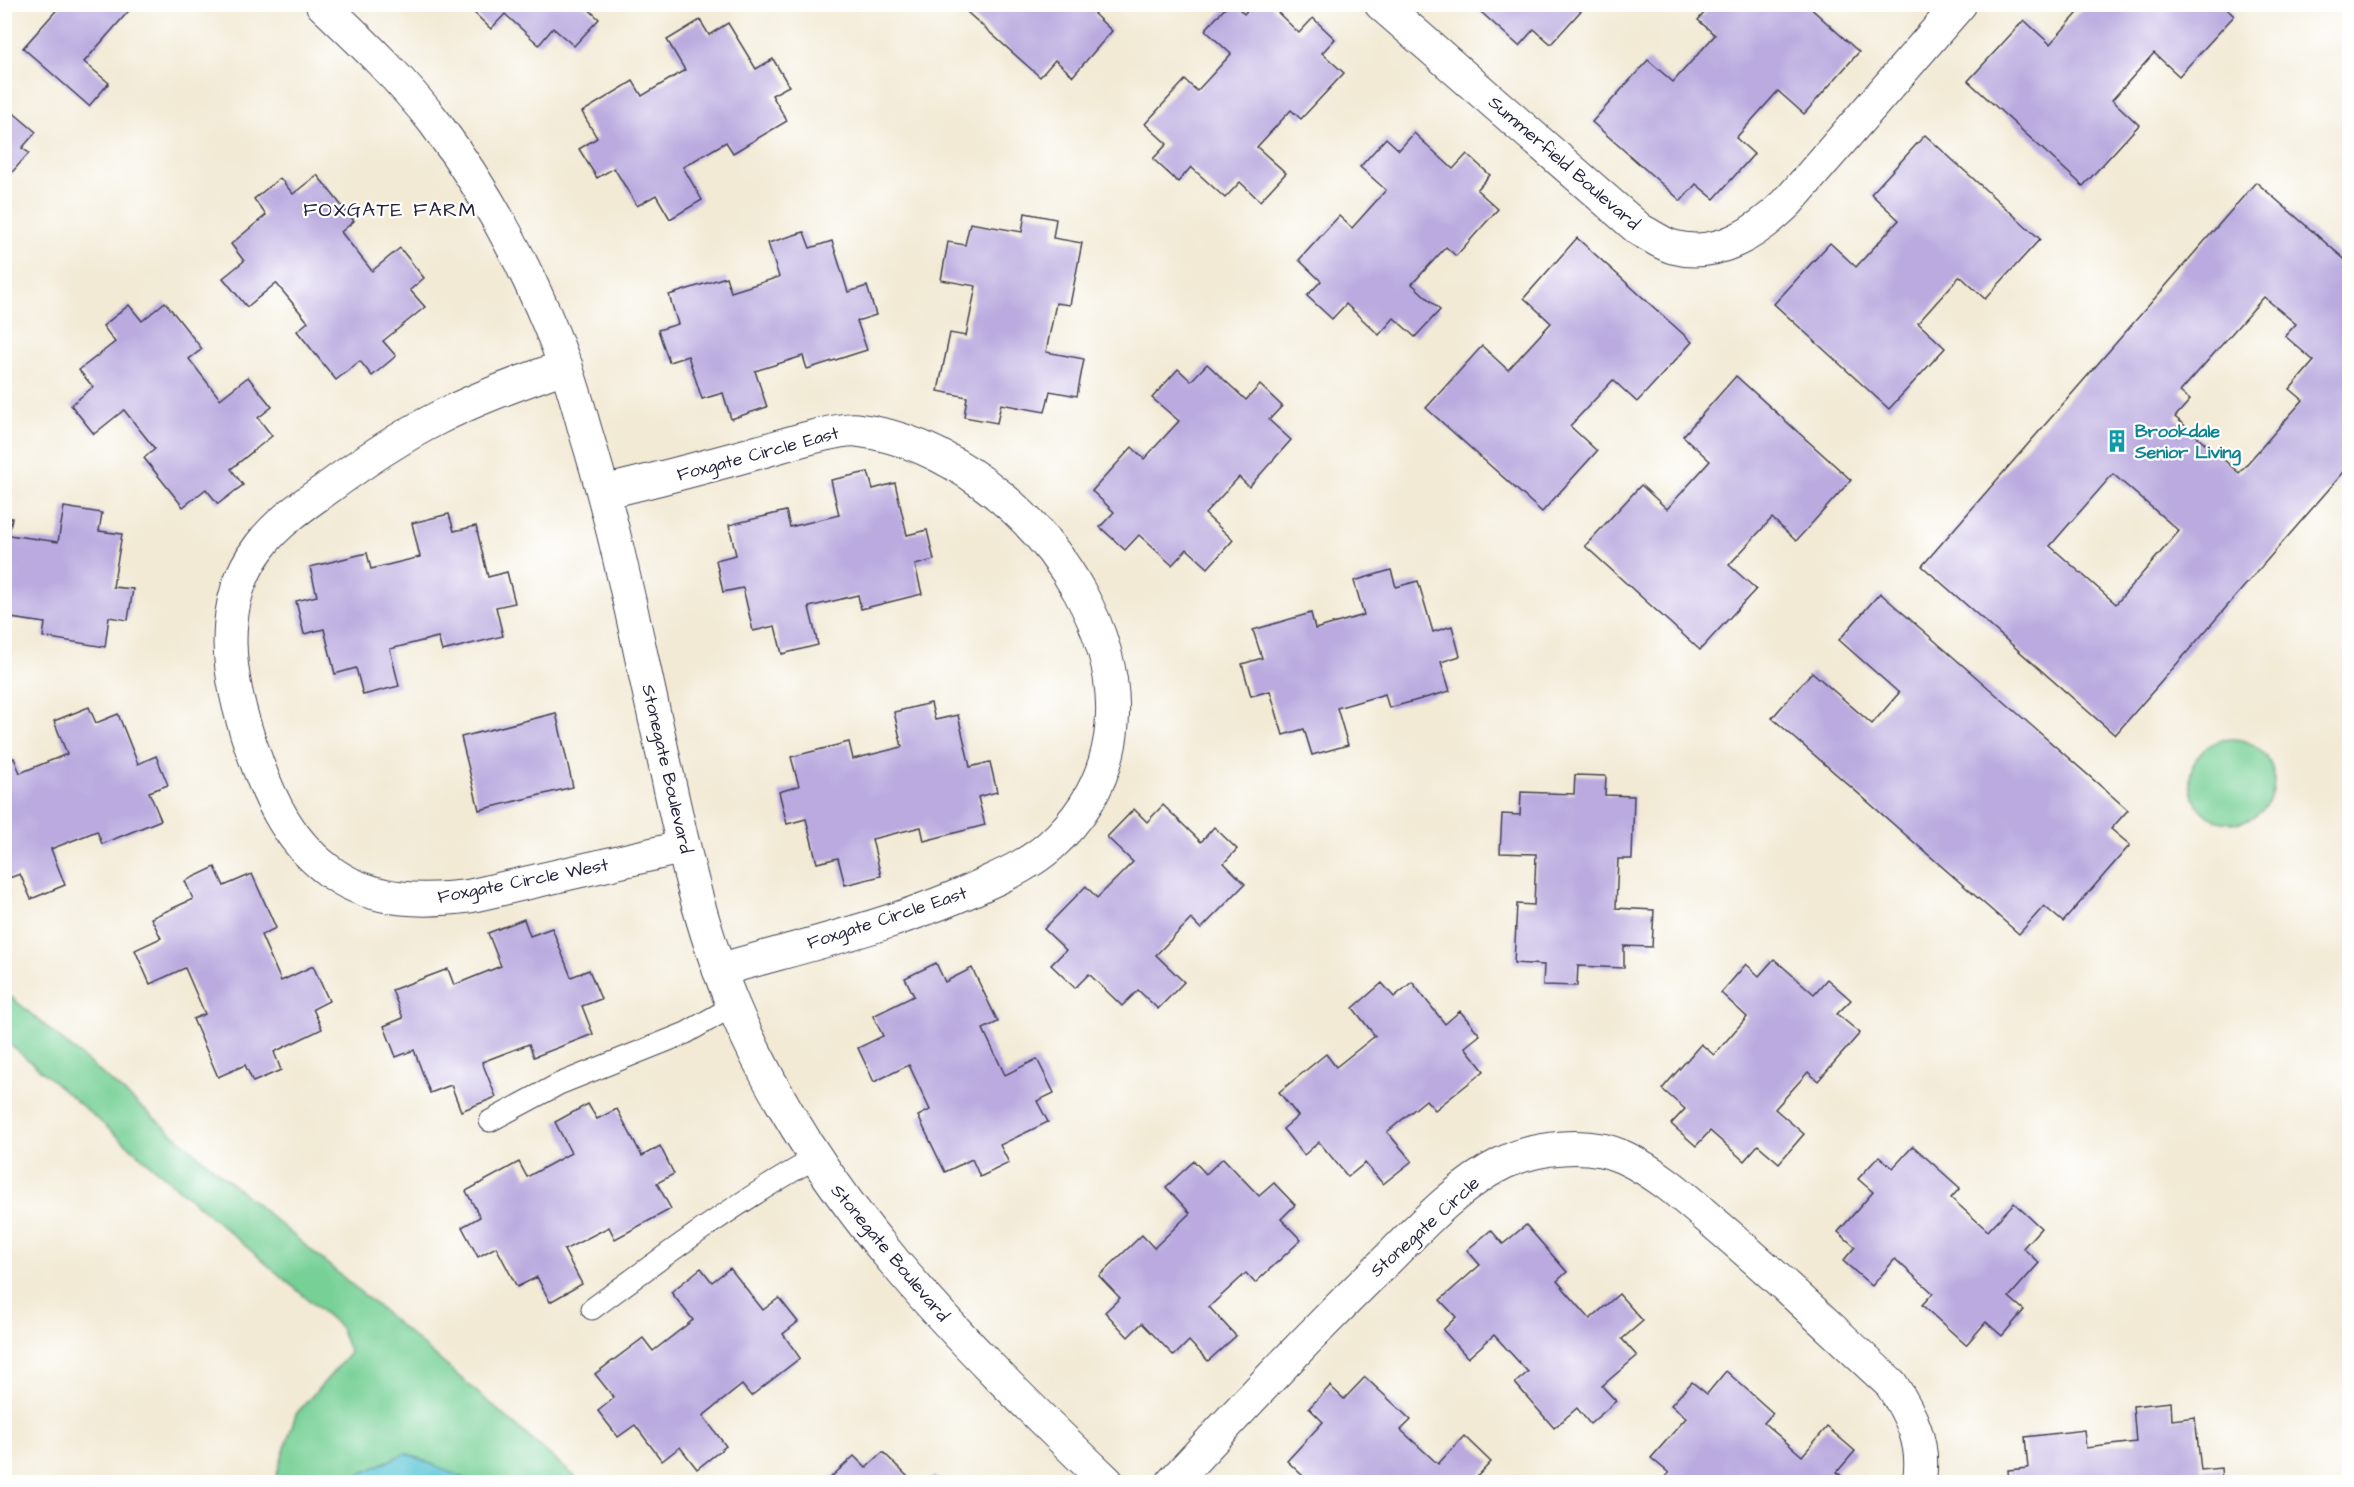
<svg xmlns="http://www.w3.org/2000/svg" width="2354" height="1487" font-family="'Architects Daughter',sans-serif">
	<style>
		.green { fill: #77d096; stroke: #4c7968; stroke-width: 1.5 }
		.water { fill: #5bc6d6; stroke: #3e7488; stroke-width: 1.5 }
		.building { fill: #baaadf; fill-rule: evenodd }
		.lines { fill: none; stroke-linecap: round; stroke-linejoin: round }
		.lane-casing { stroke: #414052; stroke-width: 23 }
		.street-casing { stroke: #414052; stroke-width: 35 }
		.lane { stroke: #fff; stroke-width: 21 }
		.street { stroke: #fff; stroke-width: 33 }
		.labels { text-anchor: middle; dominant-baseline: central; stroke-width: 4.5; stroke-linejoin: round; paint-order: stroke }
		.street-label { font-size: 18px; fill: #22223b; stroke: #fff }
		.culture-label { font-size: 18px; font-weight: bold; fill: #0d838f; stroke: #fff; text-anchor: start }
		.neighbourhood-label { font-size: 20px; letter-spacing: 1.5px; fill: #22223b; stroke: #fff }
	</style>
	<rect width="100%" height="100%" fill="#fff"/>
	<filter id="ink" filterUnits="userSpaceOnUse"><feTurbulence type="fractalNoise" baseFrequency=".0167" numOctaves="2"/><feDisplacementMap in="SourceGraphic" scale="12" xChannelSelector="R" yChannelSelector="G"/><feConvolveMatrix kernelMatrix="1 2 1 2 8 2 1 2 1" color-interpolation-filters="sRGB"/></filter>
	<filter id="wash" filterUnits="userSpaceOnUse"><feTurbulence type="fractalNoise" baseFrequency=".008" numOctaves="4" result="noise"/><feDisplacementMap in="SourceGraphic" scale="24" xChannelSelector="R" yChannelSelector="G"/><feGaussianBlur stdDeviation="1.35" result="paint"/><feColorMatrix in="noise" values="0 0 0 0 0 0 0 0 0 0 0 0 0 0 0 0 0 1.4 0 .05"/><feComposite in="paint" operator="in"/></filter>
	<g filter="url(#wash)">
		<rect width="100%" height="100%" fill="#f2ead5"/>
		<g class="green">
			<circle cx="2232" cy="781" r="42"/>
			<polygon points="4,991 383,1311 581,1482 472,1482 406,1453 343,1482 274,1482 296,1414 350,1353 339,1326 5,1040"/>
		</g>
		<polygon class="water" points="406,1453 472,1482 343,1482"/>
		<g id="blocks">
			<g class="building">
				<polygon points="468,4 583,4 599,19 574,46 553,28 539,45 505,14 491,29 467,6"/>
				<polygon points="958,4 1103,4 1094,14 1112,31 1073,76 1055,60 1040,77"/>
				<polygon points="1229,4 1234,4 1244,14 1253,4 1269,4 1299,33 1313,18 1335,39 1322,53 1344,73 1301,119 1291,110 1257,147 1286,173 1260,201 1240,182 1225,198 1191,167 1178,182 1153,159 1167,144 1145,124 1185,80 1197,91 1231,54 1205,30"/>
				<polygon points="1472,4 1587,4 1551,44 1534,29 1519,46"/>
				<polygon points="1712,4 1806,4 1859,52 1804,114 1778,91 1736,138 1754,154 1714,199 1696,184 1681,201 1592,122 1648,60 1673,82 1715,35 1698,20"/>
				<polygon points="2086,4 2222,4 2234,16 2179,76 2154,53 2112,100 2139,125 2083,186 1968,81 2024,20 2050,44"/>
				<polygon points="61,5 134,5 84,62 109,83 89,106 23,48"/>
				<polygon points="700,20 709,35 728,23 756,69 773,59 789,86 772,95 787,121 733,153 726,142 683,167 702,200 670,219 656,195 637,206 614,168 597,178 579,149 597,138 582,112 633,81 642,96 685,70 667,40"/>
				<polygon points="4,105 36,132 22,148 29,153 7,178 4,175"/>
				<polygon points="1414,133 1453,169 1467,154 1490,175 1477,190 1498,209 1456,256 1446,247 1412,284 1440,310 1415,337 1394,318 1379,335 1346,304 1332,319 1307,296 1321,281 1299,260 1339,216 1352,228 1386,190 1360,167 1386,138 1399,150"/>
				<polygon points="1925,135 2040,239 1985,299 1960,276 1918,323 1945,348 1889,409 1774,304 1830,243 1856,267 1899,220 1871,194"/>
				<polygon points="317,175 354,221 341,232 372,271 400,248 424,278 410,290 425,307 383,341 396,356 372,376 360,361 336,380 297,331 308,322 276,283 247,307 223,278 244,261 231,244 266,215 254,199 280,178 293,194"/>
				<path d="M2256 182 2350 264V465L2115 735 1922 566ZM2264 297 2296 324 2285 336 2314 361 2290 389 2303 400 2239 473 2175 417 2190 400 2180 392ZM2113 474 2179 531 2116 604 2050 546Z"/>
				<polygon points="1025,213 1056,219 1053,238 1082,243 1070,305 1056,303 1046,352 1084,359 1077,396 1050,391 1045,412 1001,404 997,423 964,417 967,397 938,391 950,333 966,336 976,286 941,280 948,242 965,245 970,223 1022,232"/>
				<polygon points="804,232 810,248 832,241 848,292 867,286 876,315 857,321 867,350 807,369 803,356 755,371 767,407 731,419 723,393 702,399 688,356 669,362 658,330 678,324 669,295 726,277 731,292 779,277 768,243"/>
				<polygon points="1577,238 1692,342 1637,402 1613,380 1570,426 1597,451 1542,512 1426,408 1482,346 1508,370 1551,323 1524,298"/>
				<polygon points="165,302 202,349 189,359 220,399 248,377 272,407 258,418 272,436 231,469 243,485 218,504 206,489 183,507 144,458 155,449 124,410 94,434 71,405 93,387 79,370 115,342 103,326 129,305 142,321"/>
				<polygon points="1207,364 1246,400 1260,385 1282,406 1269,420 1291,440 1249,487 1239,477 1205,514 1233,540 1208,568 1187,549 1172,565 1139,535 1125,550 1100,527 1114,512 1092,491 1132,447 1144,459 1179,421 1152,398 1178,369 1191,381"/>
				<polygon points="1736,376 1851,480 1796,541 1772,518 1729,565 1756,589 1700,650 1585,546 1641,485 1667,509 1710,461 1683,436"/>
				<polygon points="868,472 873,489 895,483 907,535 927,530 934,560 915,565 922,594 861,609 858,595 809,607 818,645 782,654 775,626 753,631 743,588 723,592 716,560 736,555 729,525 786,511 790,527 839,515 831,480"/>
				<polygon points="64,507 102,513 99,531 122,534 113,587 133,589 128,620 109,617 105,647 43,637 45,623 4,617 4,517 12,518 9,535 58,542"/>
				<polygon points="449,514 454,531 476,526 488,577 507,572 515,603 496,607 503,636 442,651 438,637 390,649 399,686 363,695 356,668 335,674 324,629 304,634 296,601 317,596 310,567 367,553 371,569 420,557 412,523"/>
				<polygon points="1391,570 1396,587 1418,581 1433,632 1452,626 1460,656 1441,662 1450,691 1389,708 1385,694 1337,708 1348,745 1312,755 1304,729 1283,735 1270,691 1251,696 1242,664 1262,658 1253,630 1311,613 1315,629 1364,615 1354,581"/>
				<polygon points="1880,593 2128,810 2111,829 2130,845 2063,922 2044,906 2019,934 1772,718 1812,672 1872,724 1899,693 1839,640"/>
				<polygon points="931,703 935,720 958,715 970,767 990,762 997,792 978,797 985,825 924,841 921,827 872,839 881,876 845,885 838,858 817,863 806,819 787,824 779,792 799,786 791,757 849,742 853,759 902,747 894,712"/>
				<polygon points="89,707 96,723 118,714 138,764 156,756 168,785 149,792 161,820 102,844 97,831 51,849 65,885 31,899 20,874 4,880 4,762 14,758 20,773 67,754 54,721"/>
				<polygon points="556,713 573,787 479,810 461,737"/>
				<polygon points="1575,775 1606,776 1605,795 1634,796 1632,859 1618,859 1616,908 1654,910 1652,947 1624,946 1624,968 1578,966 1577,986 1543,985 1544,965 1514,963 1517,904 1534,905 1536,854 1500,853 1502,814 1520,815 1521,792 1574,794"/>
				<polygon points="1163,805 1201,842 1214,827 1237,849 1224,863 1245,884 1201,929 1191,919 1156,955 1184,982 1158,1009 1138,990 1122,1006 1089,974 1075,988 1051,965 1066,950 1044,929 1086,886 1097,898 1133,862 1107,837 1134,809 1147,822"/>
				<polygon points="215,867 224,886 252,874 276,928 261,935 281,981 313,966 329,1001 313,1009 322,1029 274,1052 281,1070 253,1082 245,1065 218,1077 193,1019 205,1014 185,968 150,984 135,950 161,938 151,918 193,899 185,881"/>
				<polygon points="524,919 530,936 552,928 571,977 589,970 601,999 582,1006 593,1034 534,1057 529,1044 482,1062 496,1097 461,1111 451,1085 430,1093 414,1050 396,1057 384,1026 403,1018 392,990 448,969 454,985 501,966 488,933"/>
				<polygon points="1774,959 1814,994 1827,979 1851,1000 1837,1014 1860,1033 1818,1081 1808,1072 1775,1109 1804,1134 1779,1163 1758,1145 1744,1161 1710,1131 1696,1146 1671,1124 1685,1109 1662,1089 1701,1044 1714,1055 1747,1017 1721,993 1746,964 1759,976"/>
				<polygon points="936,963 945,982 972,968 998,1022 983,1029 1005,1075 1037,1059 1054,1093 1037,1101 1048,1122 1000,1145 1009,1163 980,1177 972,1159 945,1172 918,1116 930,1110 909,1065 874,1082 858,1048 883,1036 873,1016 914,996 905,978"/>
				<polygon points="1412,982 1445,1024 1460,1011 1480,1035 1465,1047 1484,1071 1435,1110 1426,1100 1387,1132 1412,1161 1383,1184 1365,1163 1348,1177 1319,1142 1304,1155 1283,1129 1298,1116 1279,1092 1326,1054 1336,1067 1375,1036 1353,1008 1382,983 1394,997"/>
				<polygon points="588,1104 597,1119 617,1109 642,1156 660,1146 674,1174 657,1183 671,1209 615,1239 609,1227 564,1250 582,1284 550,1302 537,1277 517,1287 496,1247 478,1257 462,1227 480,1217 466,1191 519,1162 527,1177 571,1153 555,1122"/>
				<polygon points="1913,1146 1960,1188 1951,1198 1988,1231 2014,1203 2041,1228 2023,1248 2039,1263 2009,1297 2024,1310 2002,1336 1986,1322 1966,1345 1922,1305 1933,1293 1895,1259 1872,1286 1843,1261 1855,1247 1838,1232 1873,1192 1858,1179 1879,1156 1893,1168"/>
				<polygon points="1223,1158 1259,1196 1274,1183 1295,1205 1281,1219 1301,1240 1255,1283 1246,1273 1209,1307 1236,1336 1208,1361 1189,1341 1174,1356 1142,1323 1128,1337 1105,1312 1120,1298 1099,1276 1142,1235 1154,1248 1190,1213 1166,1187 1194,1161 1206,1174"/>
				<polygon points="1526,1225 1567,1272 1557,1281 1590,1319 1619,1294 1643,1321 1622,1339 1637,1356 1602,1386 1616,1401 1590,1424 1577,1408 1554,1428 1515,1383 1528,1372 1494,1335 1468,1358 1443,1330 1456,1317 1440,1300 1480,1265 1467,1250 1491,1230 1503,1244"/>
				<polygon points="701,1268 712,1282 730,1268 763,1310 779,1298 798,1322 783,1334 800,1358 751,1396 742,1385 703,1416 726,1446 697,1469 680,1447 662,1461 635,1425 618,1437 598,1411 614,1398 595,1374 643,1338 653,1351 693,1320 671,1292"/>
				<polygon points="1726,1371 1773,1413 1764,1423 1802,1456 1827,1427 1855,1451 1837,1472 1848,1482 1661,1482 1669,1473 1651,1458 1686,1418 1671,1405 1692,1382 1707,1394"/>
				<polygon points="1365,1377 1411,1420 1401,1430 1438,1464 1464,1436 1491,1462 1472,1482 1298,1482 1304,1477 1287,1461 1323,1422 1309,1408 1330,1386 1344,1399"/>
				<polygon points="2171,1402 2172,1420 2195,1417 2201,1470 2221,1468 2222,1482 2009,1482 2008,1470 2028,1468 2025,1437 2084,1430 2086,1448 2136,1442 2133,1406"/>
				<polygon points="883,1452 913,1482 826,1482 854,1456 866,1468"/>
				<polygon points="934,1476 941,1482 927,1482"/>
			</g>
		</g>
	</g>
	<g filter="url(#ink)">
		<use href="#blocks" fill-opacity="0" stroke="#414052" stroke-width="1.5"/>
		<g class="lines">
			<g class="lane-casing">
				<g id="lane">
					<polyline points="490,1121 559,1084 686,1033 733,1006"/>
					<path d="M592 1309C664 1256 736 1202 814 1159"/>
				</g>
			</g>
			<g class="street-casing">
				<g id="street">
					<path d="M322 4C362 42 402 80 435 123 490 196 533 279 565 365 573 386 579 409 585 430 615 526 634 625 656 723 677 818 695 915 733 1005 815 1199 958 1339 1107 1482"/>
					<path d="M1381 4 1640 230C1650 235 1662 244 1673 247 1718 259 1757 232 1787 203L1960 4"/>
					<path d="M566 366C522 382 477 398 436 419 397 439 360 464 325 490 302 506 277 523 260 546 214 606 229 683 252 749 269 799 290 845 335 875 375 902 424 902 470 896L684 847"/>
					<path d="M604 492C656 480 708 466 759 452 781 446 837 428 857 430 1033 451 1210 702 1050 846 1032 862 1011 872 989 882 904 923 810 944 719 970"/>
					<path d="M1173 1482C1240 1410 1307 1338 1378 1269 1415 1232 1456 1186 1503 1163 1537 1147 1588 1141 1623 1157 1658 1173 1685 1198 1714 1223 1775 1274 1832 1330 1891 1384 1911 1414 1926 1445 1919 1482"/>
				</g>
			</g>
			<use href="#lane" class="lane"/>
			<use href="#street" class="street"/>
		</g>
	</g>
	<defs>
		<g id="building-bare" transform="scale(1.8)"><path d="M-4-6H4V6H1V3H-1V6H-4ZM-2.5-4.3h1.7v1.8h-1.7ZM.8-4.3h1.7v1.8H.8ZM-2.5-1h1.7V.8h-1.7ZM.8-1h1.7V.8H.8Z" fill="#0f9aa8" stroke="#fff" stroke-width="2.5" paint-order="stroke"/></g>
	</defs>
	<g fill-rule="evenodd">
		<use href="#building-bare" x="2117" y="441"/>
	</g>
	<g class="labels">
		<g class="street-label">
			<text transform="translate(1564 163) rotate(41)">Summerfield Boulevard</text>
			<text transform="translate(758 454) rotate(-15)">Foxgate Circle East</text>
			<text transform="translate(667 769) rotate(77)">Stonegate Boulevard</text>
			<text transform="translate(523 881) rotate(-11)">Foxgate Circle West</text>
			<text transform="translate(887 918) rotate(-18)">Foxgate Circle East</text>
			<text transform="translate(1425 1227) rotate(-42)">Stonegate Circle</text>
			<text transform="translate(890 1253) rotate(50)">Stonegate Boulevard</text>
		</g>
		<g class="culture-label">
			<text x="2135" y="431">Brookdale<tspan x="2135" dy="21">Senior Living</tspan></text>
		</g>
		<g class="neighbourhood-label">
			<text x="390" y="210">FOXGATE FARM</text>
		</g>
	</g>
	<rect width="2354" height="1487" fill="none" stroke="#fff" stroke-width="24"/>
</svg>
